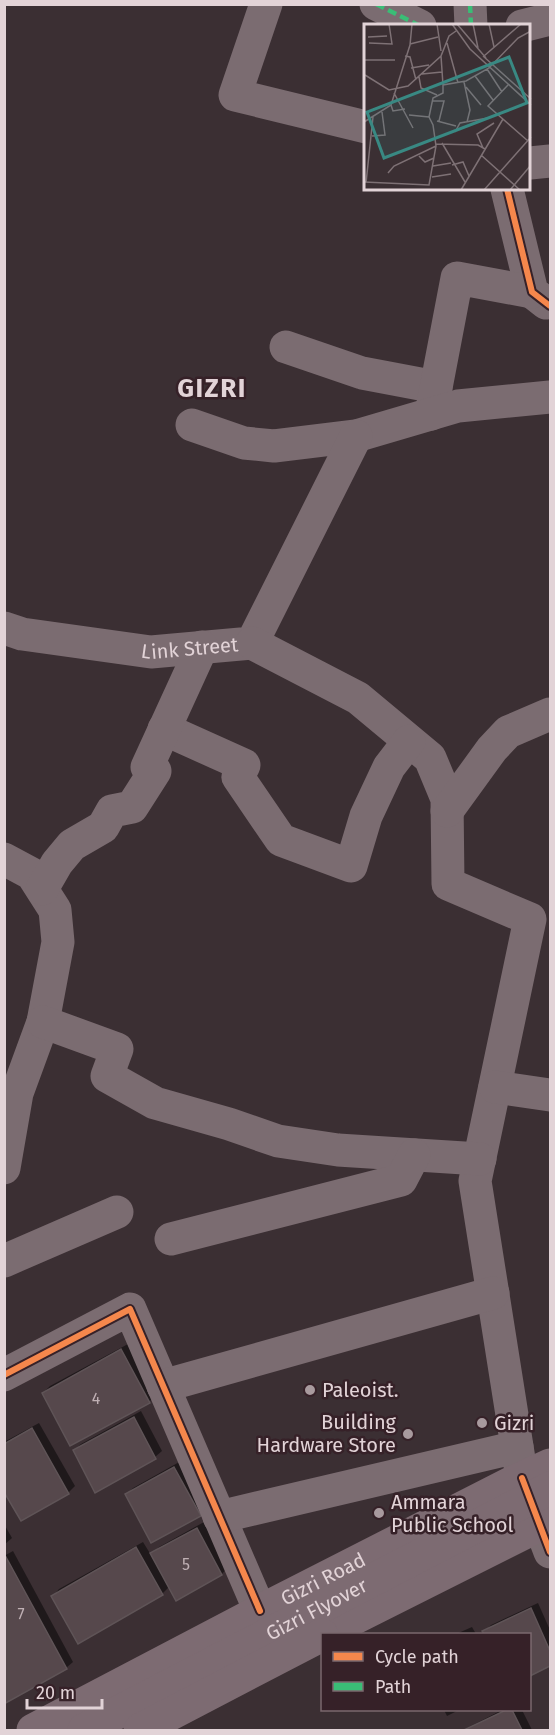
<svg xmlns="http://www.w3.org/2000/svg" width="555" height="1735" font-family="'Fira Sans',sans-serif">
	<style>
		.shadow { fill: #0007 }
		.building { fill: #56484c; stroke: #5f5457; stroke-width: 1.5 }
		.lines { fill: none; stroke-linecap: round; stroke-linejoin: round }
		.minor { stroke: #7b6c71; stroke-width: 33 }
		.major { stroke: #7d6b72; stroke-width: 33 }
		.quiet { stroke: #3abd76; stroke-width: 4.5; stroke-dasharray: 9 4.5; stroke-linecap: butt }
		.cycleway-casing { stroke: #362128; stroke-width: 10 }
		.cycleway { stroke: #f5874c; stroke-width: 6 }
		.poi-dot { fill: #a89a9e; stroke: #362128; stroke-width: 2 }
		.labels { text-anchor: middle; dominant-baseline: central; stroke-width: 5; stroke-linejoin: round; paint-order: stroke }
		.number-label { font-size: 16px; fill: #bfb0b4 }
		.street-label { font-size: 20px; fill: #e2d3d7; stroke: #362128 }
		.poi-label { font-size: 20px; fill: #e2d3d7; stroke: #362128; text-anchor: start }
		.district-label { font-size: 26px; font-weight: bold; letter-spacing: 1.5px; fill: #e2d3d7; stroke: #362128 }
		.inset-road { fill: none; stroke: #7e7175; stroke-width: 1.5 }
		.view { fill: #398983; fill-opacity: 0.15; stroke: #398983; stroke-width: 3 }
		.inset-edge { fill: none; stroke: #e2d3d7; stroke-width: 3 }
	</style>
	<rect width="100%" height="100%" fill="#3b2f33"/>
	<g class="shadow">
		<polygon points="128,1344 156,1395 149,1402 43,1393 50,1386"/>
		<polygon points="141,1411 162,1451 155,1457 96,1490 74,1450 81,1444"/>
		<polygon points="39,1423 75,1486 68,1493 4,1489 4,1442"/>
		<polygon points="181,1461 207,1508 200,1515 127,1494 133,1488"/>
		<polygon points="204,1522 228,1567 222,1574 177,1599 170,1586 162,1594 53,1596 59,1589 143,1542 151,1555 159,1547"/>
		<polygon points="4,1524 12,1538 4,1545"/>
		<polygon points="13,1551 73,1662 66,1668 4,1702 4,1556"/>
		<polygon points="538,1603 550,1630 550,1664 530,1674 530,1634 486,1634 484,1632 491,1625"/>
		<polygon points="472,1627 476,1634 456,1634"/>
		<polygon points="444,1710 459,1710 447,1716"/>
		<polygon points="502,1710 522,1710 532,1730 463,1730"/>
	</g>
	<g class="building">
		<polygon points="121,1349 150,1403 70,1446 42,1393"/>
		<polygon points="134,1417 156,1459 95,1493 73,1450"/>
		<polygon points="32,1428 69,1494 21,1521 4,1492 4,1444"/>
		<polygon points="174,1467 201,1516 151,1543 125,1494"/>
		<polygon points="197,1528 222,1575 176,1601 150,1553"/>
		<polygon points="136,1547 163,1595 78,1644 51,1596"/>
		<polygon points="6,1557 67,1669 4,1704 4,1558"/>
		<polygon points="531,1608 550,1651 550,1666 530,1676 530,1634 484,1634 482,1631"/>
		<polygon points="506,1710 512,1710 522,1730 464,1730"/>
	</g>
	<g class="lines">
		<g class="minor">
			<polyline points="266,4 235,95 366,127"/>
			<polyline points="376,4 420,26"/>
			<polyline points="470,4 471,26"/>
			<polyline points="522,26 550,19"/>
			<polyline points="530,163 550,161"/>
			<polyline points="507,189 532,292 546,303"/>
			<polyline points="286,347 362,373 436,387"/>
			<polyline points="431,414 457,278 532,292"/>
			<polyline points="192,425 244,443 274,446 356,436 458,406 550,397"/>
			<path id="s1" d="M4 628 22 634 151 652 252 643 356 436"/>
			<polyline points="252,643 358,698 430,758 447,799 448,884 530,919 475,1181 522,1478 550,1552"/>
			<polyline points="164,729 244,765 238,777 281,840 351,866 366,816 389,767 409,741"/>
			<polyline points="447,811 492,749 508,732 550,714"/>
			<polyline points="4,859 32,874 55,910 58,942 43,1022 17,1093 4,1168"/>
			<polyline points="42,889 57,863 72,845 103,827 112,811 132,807 155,771 147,767 202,647"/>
			<polyline points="43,1022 117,1049 107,1076 155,1103 229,1124 278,1141 338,1150 480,1159"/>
			<polyline points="495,1087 550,1095"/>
			<polyline points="171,1239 401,1180 414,1155"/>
			<polyline points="4,1261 117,1212"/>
			<polyline points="4,1375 130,1309 260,1611"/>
			<polyline points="163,1386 493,1293"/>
			<polyline points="219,1517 517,1447"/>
		</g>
		<g class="major">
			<polyline points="323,1634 550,1520"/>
			<path id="s2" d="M33 1730 260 1611 511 1483 550 1465"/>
			<path id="s3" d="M84 1730 550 1488"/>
			<polyline points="140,1730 322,1635"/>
		</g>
		<g class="quiet">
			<polyline points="376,4 420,26"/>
			<polyline points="470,4 471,26"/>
		</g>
		<g class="cycleway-casing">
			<g id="cycleway">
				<polyline points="507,189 532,292 550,306"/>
				<polyline points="4,1375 130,1309 260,1611"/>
				<polyline points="522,1478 550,1552"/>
			</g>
		</g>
		<use href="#cycleway" class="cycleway"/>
	</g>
	<g class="poi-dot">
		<circle cx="310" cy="1390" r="6"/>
		<circle cx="482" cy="1423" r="6"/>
		<circle cx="408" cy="1434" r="6"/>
		<circle cx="379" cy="1513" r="6"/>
	</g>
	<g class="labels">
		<g class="number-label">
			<text x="96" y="1398">4</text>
			<text x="186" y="1564">5</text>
			<text x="21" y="1614">7</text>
		</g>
		<g class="street-label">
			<text stroke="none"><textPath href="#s1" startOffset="188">Link Street</textPath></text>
			<text stroke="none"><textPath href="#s2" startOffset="327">Gizri Road</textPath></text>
			<text stroke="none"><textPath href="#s3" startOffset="262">Gizri Flyover</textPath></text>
		</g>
		<g class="poi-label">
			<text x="322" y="1390">Paleoist.</text>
			<text x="396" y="1422" text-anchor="end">Building<tspan x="396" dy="23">Hardware Store</tspan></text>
			<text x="494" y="1423">Gizri</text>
			<text x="391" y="1502">Ammara<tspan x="391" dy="23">Public School</tspan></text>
		</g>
		<g class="district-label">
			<text x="212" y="388">GIZRI</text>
		</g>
	</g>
	<g transform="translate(364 24)">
		<rect width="166" height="166" fill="#3b2f33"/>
		<path class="inset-road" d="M73 0 77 27M88 0 106 25 167 81M93 0 122 34M109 0 114 24M125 0 130 23M4 13 23 12M5 19 28 20 25 0M83 19 94 59M46 20 74 13M41 32 46 33 52 56M77 32 79 61M119 32 167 75M120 32 157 0M0 36H31M47 44 65 41M123 45 138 68M58 50 78 48M1 51 25 66 44 62 77 32 85 12 92 7M111 52 129 76M55 53 57 64 73 71M100 58 106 86 103 98M144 61 124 82 164 117M102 63 117 81M30 69 49 104M68 77H80L75 97M27 81 29 87 41 85M65 93 69 74 79 69V61L102 57 125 44 154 14 167 7M73 97 92 102M0 98 27 81 46 21 48 0M91 108 96 99 124 94M8 112 21 111 18 88M78 119 101 158M72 120 114 121 121 125M119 124 113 110 130 99M117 131 156 166M55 132 61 138 70 134M88 141 99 138 105 152M69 142 87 139M24 149 30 142 72 122M68 153 87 150M0 158 65 161 72 122 69 101 65 93 45 91M2 159 9 93M97 166 139 95M120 166 167 113M146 166 167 141"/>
		<path class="view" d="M145 33 163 79 20 134 3 88Z"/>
		<rect width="166" height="166" class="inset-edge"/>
	</g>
	<rect width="555" height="1735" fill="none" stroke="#e2d3d7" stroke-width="12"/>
	<rect x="321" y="1633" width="210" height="78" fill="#362128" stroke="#7b686e" stroke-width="1.5"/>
	<rect x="333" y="1652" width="30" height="9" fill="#f5874c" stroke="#7b686e" stroke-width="1.5"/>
	<text x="375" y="1663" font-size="18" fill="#e2d3d7">Cycle path</text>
	<rect x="333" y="1682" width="30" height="9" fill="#3abd76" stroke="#7b686e" stroke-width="1.5"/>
	<text x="375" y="1693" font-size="18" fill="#e2d3d7">Path</text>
	<path d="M27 1699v9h75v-9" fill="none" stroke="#e2d3d7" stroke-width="3"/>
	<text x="36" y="1699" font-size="18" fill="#e2d3d7" stroke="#362128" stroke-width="4.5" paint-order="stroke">20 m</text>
</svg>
